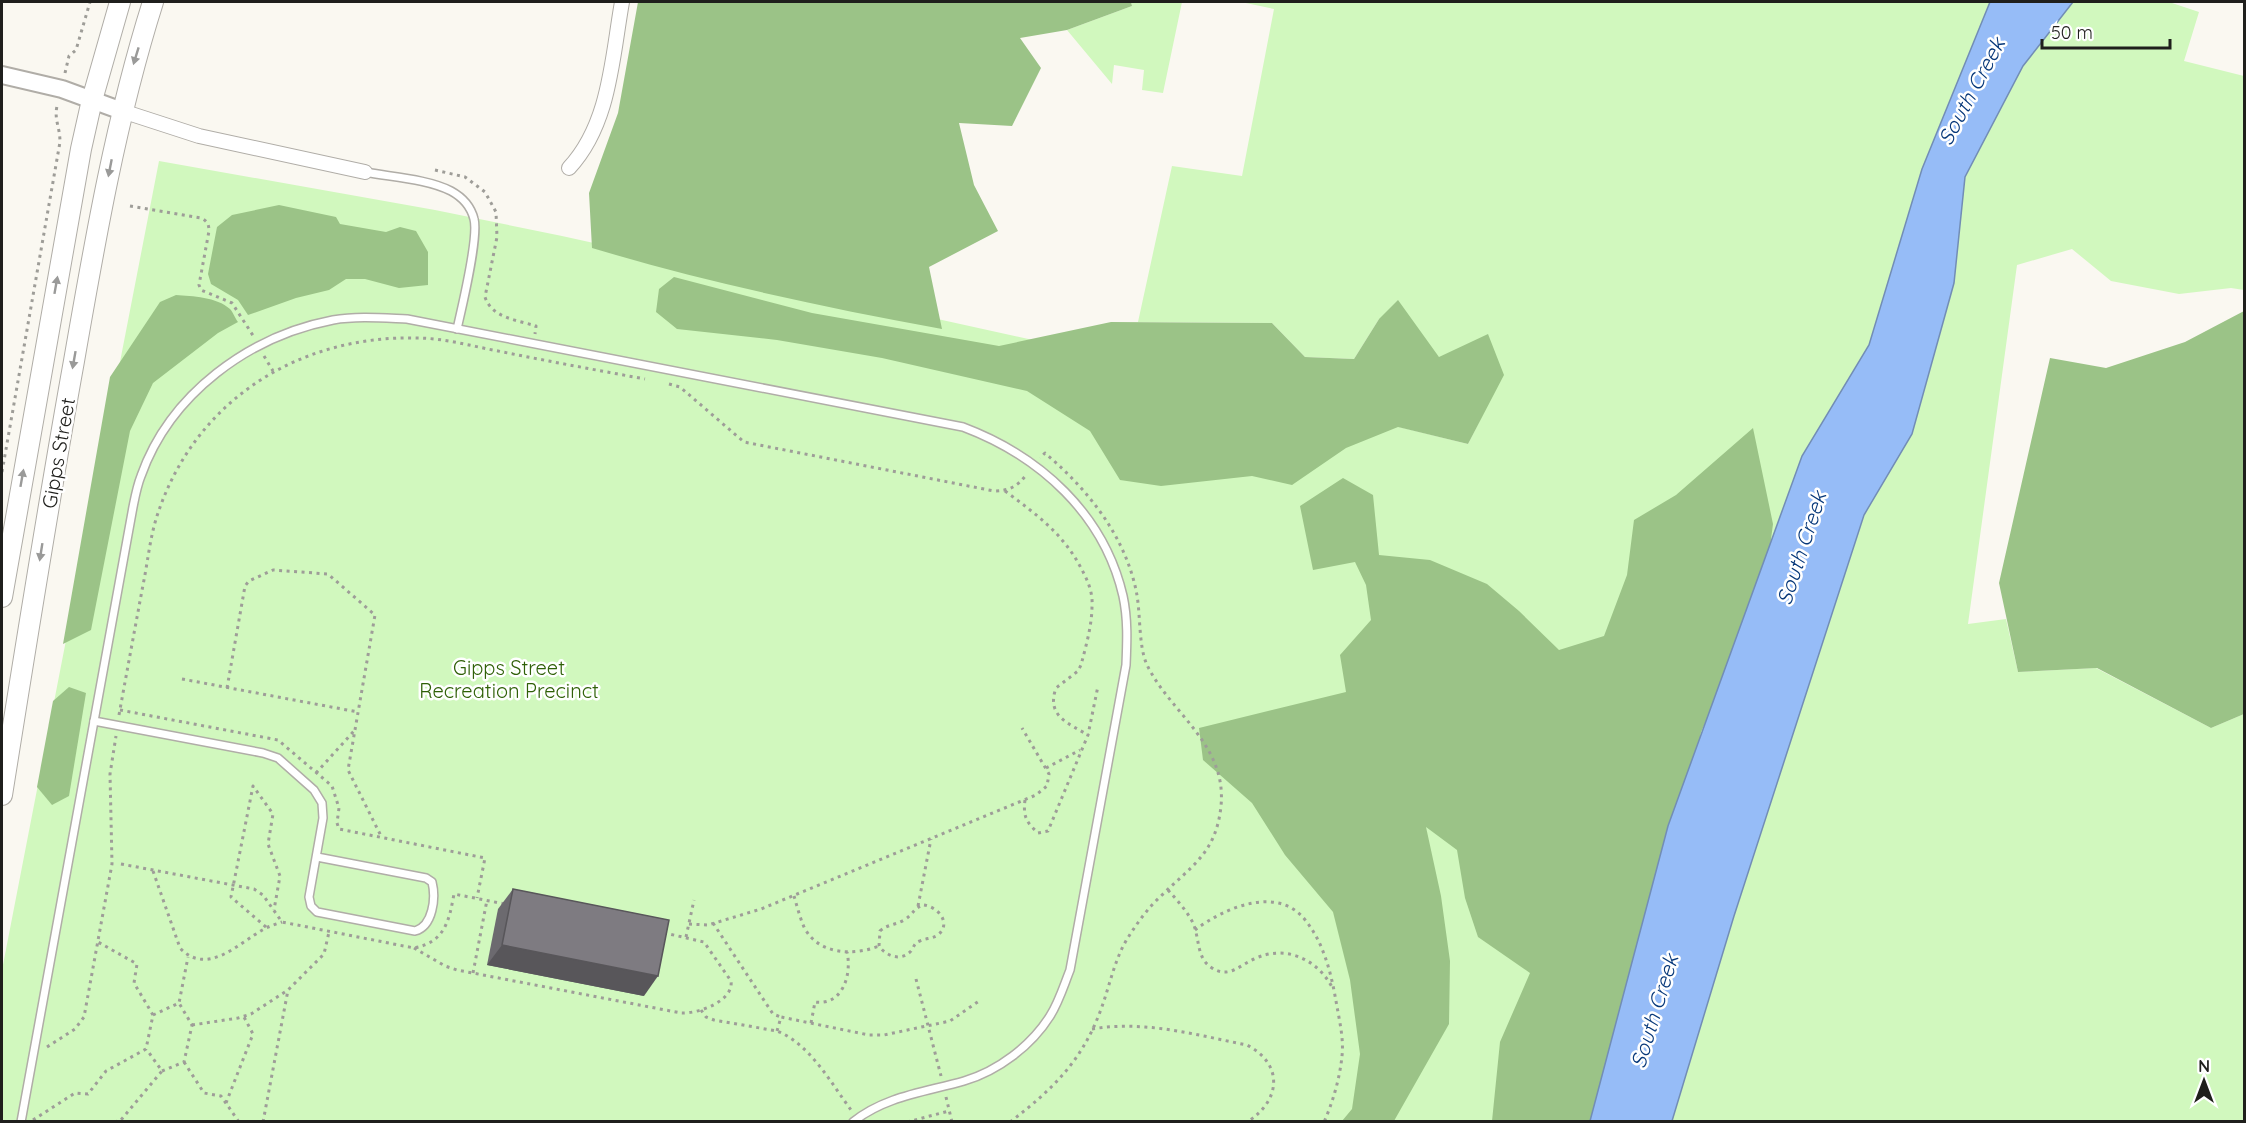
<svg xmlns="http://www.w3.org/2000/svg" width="2246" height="1123" font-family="Quicksand,sans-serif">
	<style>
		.green { fill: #d1f8be }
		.forest { fill: #9bc387 }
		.water { fill: #96bcf7; stroke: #728db5; stroke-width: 1.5 }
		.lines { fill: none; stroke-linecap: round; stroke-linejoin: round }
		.service-casing { stroke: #b0ada7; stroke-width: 10 }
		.minor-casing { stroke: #b0ada7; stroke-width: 16 }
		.tertiary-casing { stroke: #b0ada7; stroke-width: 20 }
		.secondary-casing { stroke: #b0ada7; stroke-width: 22 }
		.path { stroke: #9e9d98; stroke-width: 3; stroke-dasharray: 3 4.5; stroke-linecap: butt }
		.service { stroke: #fff; stroke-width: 7 }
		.minor { stroke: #fff; stroke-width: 14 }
		.tertiary { stroke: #fff; stroke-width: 16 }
		.secondary { stroke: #fff; stroke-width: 20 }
		.wall { fill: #6c6a6f }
		.shaded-wall { fill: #58565a }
		.building { fill: #7e7b81; stroke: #58565a; stroke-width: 1.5 }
		.oneway { fill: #9a9a99 }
		.labels { text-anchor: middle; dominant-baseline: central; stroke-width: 5; stroke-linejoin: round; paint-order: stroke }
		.street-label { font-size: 20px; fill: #1f1f1c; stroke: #fff }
		.park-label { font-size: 20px; fill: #2f6007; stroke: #fff }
		.water-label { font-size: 21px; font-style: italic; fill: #07387a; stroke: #fff }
	</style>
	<rect width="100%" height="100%" fill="#faf8f1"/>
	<g class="green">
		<polygon points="1131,2 1182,2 1163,93 1142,90 1144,70 1114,65 1112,84 1067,30 1132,6"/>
		<polygon points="1241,2 2169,2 2199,12 2184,61 2244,76 2244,290 2231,288 2179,294 2111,281 2072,249 2017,265 1968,624 2006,619 2018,672 2096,668 2211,728 2244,714 2244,1121 2,1122 2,970 159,161 435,210 562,236 1169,370 1468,444 1484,412 1439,357 1379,319 1354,359 1305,357 1272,323 1138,322 1172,166 1242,176 1274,9"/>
	</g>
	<g class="forest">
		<path d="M638 2H1131L1132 6 1067 30 1020 38 1041 68 1012 126 959 123 974 185 998 231 929 267 942 329C823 307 709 283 592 248L589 193 618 113Z"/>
		<polygon points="279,205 336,217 340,224 386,232 400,227 416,231 428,252 428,285 399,288 365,279 346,279 329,290 296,298 248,315 238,300 211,284 208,274 217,227 232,215"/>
		<polygon points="674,277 812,313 999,346 1111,322 1272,323 1305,357 1354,359 1379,319 1398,300 1439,357 1488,334 1504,375 1468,444 1398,427 1346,448 1292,485 1252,476 1161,486 1120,480 1090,431 1027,391 882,358 777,340 677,329 656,312 659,289"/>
		<path d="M176 295C192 296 217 297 230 309 233 312 235 318 238 322L218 333 153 383 130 431 91 630 63 644 110 377 160 302Z"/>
		<polygon points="2244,311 2244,714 2211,728 2097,668 2018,672 1999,583 2050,358 2106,368 2185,342"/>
		<polygon points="1753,428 1773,524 1764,593 1701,732 1672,892 1601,1121 1492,1121 1500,1042 1530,973 1478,937 1465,898 1457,850 1426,827 1441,896 1450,961 1449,1024 1394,1121 1342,1121 1352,1109 1360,1054 1350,980 1333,912 1285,855 1252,803 1203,760 1199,728 1346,692 1340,655 1371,620 1366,585 1355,562 1313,570 1300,506 1343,478 1373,495 1379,555 1430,560 1487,584 1519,611 1559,650 1604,636 1627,575 1634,520 1676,495"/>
		<polygon points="69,687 86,693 69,796 52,805 37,787 53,701"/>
	</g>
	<polygon class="water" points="1990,2 2073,2 2023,66 1965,177 1954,283 1912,434 1864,515 1734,916 1672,1121 1590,1121 1668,826 1802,456 1869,345 1922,169"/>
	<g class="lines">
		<g class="service-casing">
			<g id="service">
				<path d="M365 172C391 177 428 179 451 191 462 197 471 207 474 219 479 237 462 307 457 329"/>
				<path d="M94 721 263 753 278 758 314 790 322 803 323 818 309 897 311 906 317 912 415 931C433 926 436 898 432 882L426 878 317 857"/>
				<path d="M21 1122 133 507C135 497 137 486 141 476 170 394 249 336 333 320 357 316 382 318 407 319L963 427C1040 456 1104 514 1123 596 1128 619 1127 642 1126 665L1070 970C1064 985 1059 1002 1050 1016 1031 1046 998 1071 964 1081 926 1092 885 1096 853 1122"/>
			</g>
		</g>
		<g class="minor-casing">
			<g id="minor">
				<polyline points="122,111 199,136 365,172"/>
				<path d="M569 168C610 124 612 58 622 2"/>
			</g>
		</g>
		<g class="tertiary-casing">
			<polyline id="tertiary" points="2,75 62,89 122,111"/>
		</g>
		<g class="secondary-casing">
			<g id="secondary">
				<polyline points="2,597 81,149 92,100 120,2"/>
				<path d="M2 795C25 650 48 505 74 361 95 240 116 119 153 2"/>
			</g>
		</g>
		<g class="path">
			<polyline points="65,73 69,56 76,50 90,2"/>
			<path d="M435 170 465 177 485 192 496 212 497 237 485 297C492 318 517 320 536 326L535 334"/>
			<path d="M130 206 201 218C207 221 209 224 209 231L199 285 201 290 232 303 254 337"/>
			<polyline points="264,356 273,371"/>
			<path d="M669 384 680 387 744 442 994 491C1009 491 1018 486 1026 475"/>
			<path d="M2 472 60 142C60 127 54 120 57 106"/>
			<path d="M1005 491C1036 514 1064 534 1082 570 1088 581 1093 593 1092 606 1092 625 1086 646 1081 665L1078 671 1056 688C1046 716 1068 723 1088 735"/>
			<polyline points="182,679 358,712"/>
			<polyline points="227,688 245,586 249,581 273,570 328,574 375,615 348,770 382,838"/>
			<polyline points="120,710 278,740 332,786 339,808 337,823 339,829 485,858 477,898"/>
			<path d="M119 715C127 671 135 628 143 585 148 561 150 536 158 513 196 400 299 335 417 338 444 338 471 346 498 351 547 361 596 370 645 379"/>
			<polyline points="1046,768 1080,750"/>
			<polyline points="316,773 354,731"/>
			<path d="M1025 800C1023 816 1026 822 1038 833L1048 831 1088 735 1098 686"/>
			<path d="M121 864 254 889 263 895 282 922 414 948C445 942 449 921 454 894L505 904"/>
			<path d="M153 871 180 948C207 977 239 943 264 929 270 926 276 924 282 922"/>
			<path d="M1168 890C1177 900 1187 911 1193 923 1200 939 1196 958 1212 968 1229 979 1240 965 1254 959 1285 944 1317 959 1332 987"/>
			<path d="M794 896C797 906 800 918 804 927 818 955 854 956 879 946"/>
			<path d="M924 905C938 907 952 923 938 935 932 939 926 938 920 941 914 943 914 947 911 951 901 962 886 956 879 946L880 931C888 924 896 925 904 920 913 915 914 907 924 905Z"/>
			<polyline points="918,906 931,839"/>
			<polyline points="713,923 773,1014 781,1017"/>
			<polyline points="689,924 708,925 761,909 1036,795 1047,786 1049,774 1022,728"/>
			<polyline points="266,927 231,897 253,786 273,814 268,844 280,876 274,910"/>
			<path d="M1195 930C1224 908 1278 884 1306 921 1324 944 1331 973 1336 1001 1339 1019 1344 1038 1342 1056 1340 1077 1333 1102 1324 1122"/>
			<polyline points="686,937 694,900"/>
			<path d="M414 948 445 966 457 970 681 1013C698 1014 734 1001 731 981L704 942 665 933"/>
			<polyline points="473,973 487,900"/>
			<polyline points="916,979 941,1076"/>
			<path d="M701 1010 706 1017 714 1020 777 1031C810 1044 831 1083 851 1110"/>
			<polyline points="153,1015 179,1003 188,957"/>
			<path d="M811 1023 815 1002C843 1006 852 974 847 952"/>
			<polyline points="192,1025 238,1018 251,1014 288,990 324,954 329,932"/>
			<path d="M1092 1029C1145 1020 1196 1035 1247 1045 1284 1064 1281 1101 1247 1122"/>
			<polyline points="777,1031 781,1017 869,1035 884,1035 950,1021 979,1001"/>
			<polyline points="47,1047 75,1029 84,1017 112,864 110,774 116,736"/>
			<polyline points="184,1062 204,1093 221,1096 239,1122"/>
			<polyline points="162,1071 184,1062 192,1025 179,1003"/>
			<polyline points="946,1097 952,1122"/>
			<polyline points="226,1103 253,1034 244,1017"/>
			<polyline points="33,1120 75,1093 88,1094 106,1071 146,1049 153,1015 134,983 137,964 98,942"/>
			<polyline points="114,1122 121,1120 162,1071 147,1050"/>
			<polyline points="263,1122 288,990"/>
			<polyline points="907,1122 949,1111"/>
			<path d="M1010 1122C1052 1090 1081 1062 1100 1012 1110 986 1114 959 1129 936 1138 922 1148 908 1160 897 1191 866 1216 854 1221 806 1227 744 1171 714 1147 665 1138 645 1141 613 1136 590 1124 534 1087 489 1045 453L1040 458"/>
		</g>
		<use href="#service" class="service"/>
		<use href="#minor" class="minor"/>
		<use href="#tertiary" class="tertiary"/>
		<use href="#secondary" class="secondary"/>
	</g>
	<polygon class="wall" points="513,889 644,996 487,965 498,909"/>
	<polygon class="shaded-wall" points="502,945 658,976 644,996 487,965"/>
	<polygon class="building" points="513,889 669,920 658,976 502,945"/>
	<defs><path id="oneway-solid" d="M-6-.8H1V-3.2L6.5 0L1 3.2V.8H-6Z" transform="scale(1.5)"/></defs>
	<g class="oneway">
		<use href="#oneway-solid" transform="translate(136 56) rotate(107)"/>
		<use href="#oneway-solid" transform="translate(110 168) rotate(101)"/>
		<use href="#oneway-solid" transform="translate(56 285) rotate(-80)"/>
		<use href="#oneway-solid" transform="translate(74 360) rotate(100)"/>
		<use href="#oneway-solid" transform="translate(22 478) rotate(-80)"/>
		<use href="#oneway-solid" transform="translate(41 552) rotate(99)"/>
	</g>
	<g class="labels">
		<g class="street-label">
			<text transform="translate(58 453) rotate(-80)">Gipps Street</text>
		</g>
		<g class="park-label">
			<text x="509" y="667">Gipps Street<tspan x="509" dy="23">Recreation Precinct</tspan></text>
		</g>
		<g class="water-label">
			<text transform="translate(1971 91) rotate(-62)">South Creek</text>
			<text transform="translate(1801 548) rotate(-72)">South Creek</text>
			<text transform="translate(1654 1011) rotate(-73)">South Creek</text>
		</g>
	</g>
	<rect width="2246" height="1123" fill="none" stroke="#1f1f1c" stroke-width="6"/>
	<g transform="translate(2204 1081)" stroke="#ffffff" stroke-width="4.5" paint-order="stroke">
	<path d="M0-4.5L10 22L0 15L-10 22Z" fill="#1f1f1c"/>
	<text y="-9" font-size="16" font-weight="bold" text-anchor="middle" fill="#1f1f1c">N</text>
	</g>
	<path d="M2042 39v9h128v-9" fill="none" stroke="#1f1f1c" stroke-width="3"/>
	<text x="2051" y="39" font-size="18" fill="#1f1f1c" stroke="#ffffff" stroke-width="4.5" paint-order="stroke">50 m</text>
</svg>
